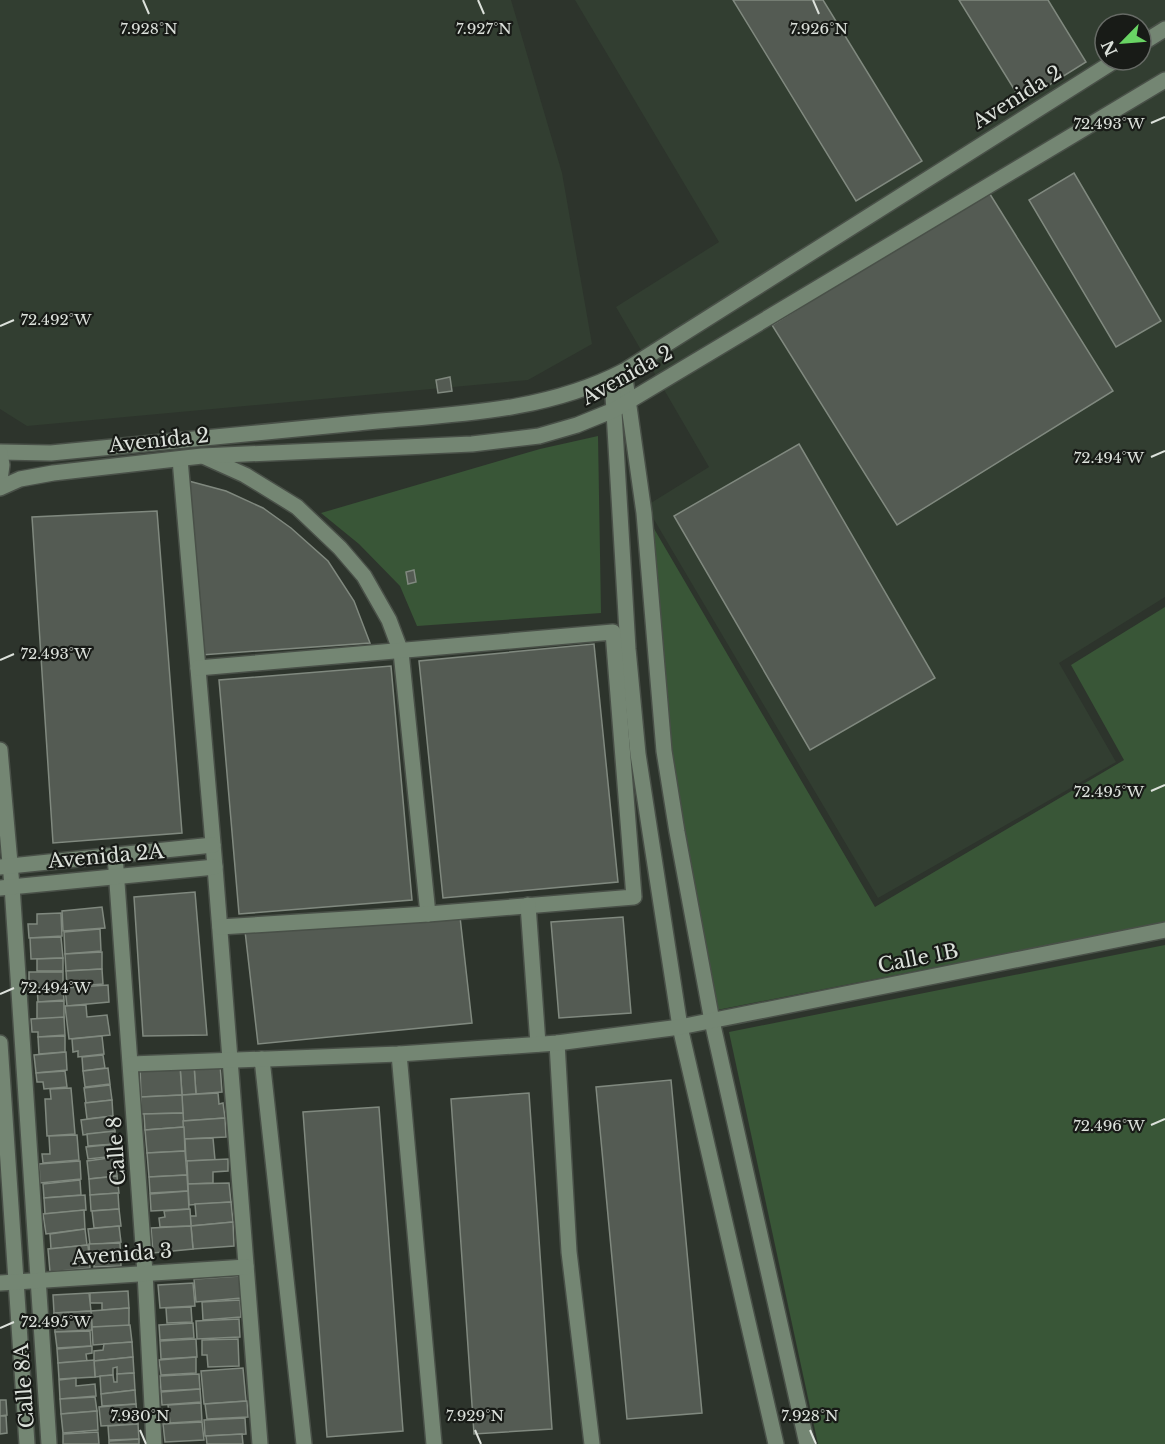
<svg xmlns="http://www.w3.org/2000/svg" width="1165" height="1444" font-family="'Libre Baskerville',serif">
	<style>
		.built { fill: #323e31; fill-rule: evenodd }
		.green { fill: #395637 }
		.building { fill: #545b53; stroke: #80897f; stroke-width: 1.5 }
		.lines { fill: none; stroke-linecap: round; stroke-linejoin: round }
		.minor-casing { stroke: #495048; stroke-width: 18 }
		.minor { stroke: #748673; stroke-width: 15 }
		.ticks { fill: none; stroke: #dce1db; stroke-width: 2 }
		.labels { text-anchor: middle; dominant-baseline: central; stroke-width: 4.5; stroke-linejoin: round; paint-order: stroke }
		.street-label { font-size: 20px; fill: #dce1db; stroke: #181b17 }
		.ticks-label { font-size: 15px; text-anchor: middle; fill: #dce1db; stroke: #181b17; stroke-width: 4.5; stroke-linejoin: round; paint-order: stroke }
	</style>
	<rect width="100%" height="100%" fill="#2d342c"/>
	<g class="built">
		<polygon points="0,0 511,0 562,173 592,344 528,380 27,426 0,409"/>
		<path d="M575 0H1165V597L1059 663 1116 762 878 898 646 506 709 467 616 307 719 242ZM1105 24H1141V60H1105Z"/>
	</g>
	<g class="green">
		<polygon points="598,436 601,613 417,626 400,586 359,544 321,513 540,449"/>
		<polygon points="653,527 875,907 1124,760 1071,665 1165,607 1165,922 717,1010 674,797"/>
		<polygon points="1165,945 1165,1444 818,1444 729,1032"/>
	</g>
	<g class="building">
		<polygon points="733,0 823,0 922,161 856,201"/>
		<polygon points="959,0 1048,0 1086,62 1022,102"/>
		<polygon points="1074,173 1161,321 1116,347 1029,200"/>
		<polygon points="988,191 1113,391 897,525 772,325"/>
		<polygon points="450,377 452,391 438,393 436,380"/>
		<polygon points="799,444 935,678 810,750 674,516"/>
		<polygon points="185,480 226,491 263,508 291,528 328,561 354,601 370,643 201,655"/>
		<polygon points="157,511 182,833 53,843 32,517"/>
		<polygon points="414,570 416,582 408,584 406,572"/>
		<polygon points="594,644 618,882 443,898 419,661"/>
		<polygon points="391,666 412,900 239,914 219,680"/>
		<polygon points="195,892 207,1035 143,1036 134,897"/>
		<polygon points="102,907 105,928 63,931 62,911"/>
		<polygon points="61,913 62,936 29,938 28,924 37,924 37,914"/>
		<polygon points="460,917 472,1023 258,1044 245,931"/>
		<polygon points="623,917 631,1013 559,1018 551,922"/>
		<polygon points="100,929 101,951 65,954 64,932"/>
		<polygon points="61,937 63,958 31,959 30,938"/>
		<polygon points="102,952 102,969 66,971 65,954"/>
		<polygon points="63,958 63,971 37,971 37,959"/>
		<polygon points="102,969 103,984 67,987 66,971"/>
		<polygon points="29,972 63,972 63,987 29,989"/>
		<polygon points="108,985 109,1002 67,1006 65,988"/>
		<polygon points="63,987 64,1000 38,1002 37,988"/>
		<polygon points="64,1001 64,1018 37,1019 37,1002"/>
		<polygon points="86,1005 87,1017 107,1015 110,1035 69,1039 65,1006"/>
		<polygon points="64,1017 65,1035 38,1037 38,1032 32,1032 31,1019"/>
		<polygon points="65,1036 65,1052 39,1054 38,1037"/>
		<polygon points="102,1036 104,1054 78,1057 78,1051 73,1052 72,1039"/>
		<polygon points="66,1052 67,1070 36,1073 34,1055"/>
		<polygon points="103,1055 105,1068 83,1071 82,1057"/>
		<polygon points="220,1064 222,1092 196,1094 194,1065"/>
		<polygon points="194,1065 196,1094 182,1095 180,1066"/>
		<polygon points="180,1066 182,1095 141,1097 140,1067"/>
		<polygon points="108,1068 110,1084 85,1087 83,1071"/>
		<polygon points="65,1071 67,1087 44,1089 43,1082 37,1082 36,1073"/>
		<polygon points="671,1080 702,1413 627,1419 596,1087"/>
		<polygon points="110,1085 112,1100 86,1103 84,1088"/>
		<polygon points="71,1088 75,1134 47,1136 45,1099 51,1099 50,1089"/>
		<polygon points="218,1093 219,1104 223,1103 225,1118 183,1121 182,1095"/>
		<polygon points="529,1093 552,1429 474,1434 451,1099"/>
		<polygon points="182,1095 183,1113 141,1114 141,1097"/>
		<polygon points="112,1100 113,1116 87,1119 85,1103"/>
		<polygon points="379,1107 403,1431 327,1437 303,1112"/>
		<polygon points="183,1113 184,1127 145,1130 144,1114"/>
		<polygon points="113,1116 115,1131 83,1135 81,1120"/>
		<polygon points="225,1118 226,1137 184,1139 183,1121"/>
		<polygon points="184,1127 185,1151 147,1153 145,1130"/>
		<polygon points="115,1131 115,1144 88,1146 87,1134"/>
		<polygon points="77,1135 79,1160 43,1163 42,1154 50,1154 49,1136"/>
		<polygon points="213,1138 215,1160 186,1161 185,1139"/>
		<polygon points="115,1144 116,1156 88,1159 86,1147"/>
		<polygon points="185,1151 187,1175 149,1177 147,1153"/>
		<polygon points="116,1157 117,1176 89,1179 87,1161"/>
		<polygon points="228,1159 228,1171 213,1172 213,1183 188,1184 187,1161"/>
		<polygon points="80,1161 81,1179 40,1183 39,1164"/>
		<polygon points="187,1175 188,1191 150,1193 149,1177"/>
		<polygon points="117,1176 119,1193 90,1195 89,1179"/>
		<polygon points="80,1180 81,1195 44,1198 43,1184"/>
		<polygon points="229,1183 231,1202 189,1205 188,1184"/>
		<polygon points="188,1191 189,1209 151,1211 150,1194"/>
		<polygon points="118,1193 119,1209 91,1211 90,1195"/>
		<polygon points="85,1195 86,1210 45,1214 44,1198"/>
		<polygon points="231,1202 233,1222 191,1226 190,1216 196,1216 195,1204"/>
		<polygon points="119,1209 121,1226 94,1228 92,1211"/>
		<polygon points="190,1209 191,1226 160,1227 159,1218 165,1217 164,1211"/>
		<polygon points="84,1210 85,1229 46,1234 43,1214"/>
		<polygon points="233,1222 234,1246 193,1249 191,1226"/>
		<polygon points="119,1226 121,1242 90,1245 88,1229"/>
		<polygon points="191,1226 193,1249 153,1253 151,1228"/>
		<polygon points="85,1229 87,1245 51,1249 50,1234"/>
		<polygon points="120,1243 121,1266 94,1267 94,1258 90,1258 89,1244"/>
		<polygon points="88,1245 90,1268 50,1272 48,1249"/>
		<polygon points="240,1276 242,1298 196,1302 194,1279"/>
		<polygon points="193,1283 195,1306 160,1308 158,1285"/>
		<polygon points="128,1291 129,1308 102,1310 102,1303 90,1303 90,1293"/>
		<polygon points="89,1293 91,1311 54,1313 53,1295"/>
		<polygon points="240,1300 241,1317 203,1320 202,1302"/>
		<polygon points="191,1307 192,1322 167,1323 166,1308"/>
		<polygon points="129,1308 129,1326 92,1327 91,1311"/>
		<polygon points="91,1311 92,1330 55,1332 54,1313"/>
		<polygon points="239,1319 240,1337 197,1339 196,1321"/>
		<polygon points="193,1323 194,1338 160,1340 159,1325"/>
		<polygon points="130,1325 132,1342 93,1345 92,1327"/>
		<polygon points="90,1331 91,1346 57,1348 55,1332"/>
		<polygon points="196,1339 197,1357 161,1359 160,1341"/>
		<polygon points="238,1339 239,1366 208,1367 207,1355 202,1355 202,1340"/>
		<polygon points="132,1342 133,1357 94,1361 94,1351 103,1350 104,1344"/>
		<polygon points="92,1346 92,1353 86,1354 87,1361 58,1363 57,1349"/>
		<polygon points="133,1357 134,1373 117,1374 117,1367 113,1368 113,1375 95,1377 94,1361"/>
		<polygon points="196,1357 196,1373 161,1375 159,1360"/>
		<polygon points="94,1360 95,1377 59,1379 58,1363"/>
		<polygon points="243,1368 246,1401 204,1404 201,1371"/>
		<polygon points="134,1373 135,1390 101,1394 100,1376 113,1375 114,1382 117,1382 117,1374"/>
		<polygon points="199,1374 200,1389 161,1391 160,1376"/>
		<polygon points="76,1378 76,1386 95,1384 96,1396 60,1399 59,1380"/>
		<polygon points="200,1389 201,1402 162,1405 161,1392"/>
		<polygon points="135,1390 136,1404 102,1406 101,1394"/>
		<polygon points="95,1397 97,1411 61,1414 60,1399"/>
		<polygon points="0,1400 6,1400 7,1415 0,1416"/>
		<polygon points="247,1401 248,1417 207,1419 205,1404"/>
		<polygon points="201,1403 202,1421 170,1423 168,1405"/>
		<polygon points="136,1404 138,1424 101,1426 99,1407"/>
		<polygon points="97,1411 98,1430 63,1433 61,1414"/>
		<polygon points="0,1416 6,1416 7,1433 0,1434"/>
		<polygon points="245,1418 246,1434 205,1436 204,1420"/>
		<polygon points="202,1422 204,1440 165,1442 163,1424"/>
		<polygon points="138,1424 139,1439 109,1440 108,1426"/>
		<polygon points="98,1432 99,1444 63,1444 63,1434"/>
		<polygon points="242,1434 243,1444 207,1444 206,1436"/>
		<polygon points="139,1439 139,1444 109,1444 109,1441"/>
	</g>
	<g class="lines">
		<g class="minor-casing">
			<g id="minor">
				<polyline points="1141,44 1165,29"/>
				<polyline points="624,371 644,513 664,751 677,832 712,1021 807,1444"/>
				<polyline points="612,378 628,649 638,754 680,1027 776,1444"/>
				<path d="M0 452 51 453C153 443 256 433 358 423 449 414 541 414 624 371L1116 60"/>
				<polyline points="0,453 2,465 0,480"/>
				<polyline points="205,457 245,475 297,507 340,548 364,576 389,620 401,652 428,914"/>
				<polyline points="180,459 215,867 260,1444"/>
				<polyline points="0,488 20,479 53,473 202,456 472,444 539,436 577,425 614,410 1165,80"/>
				<polyline points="198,668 613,632 634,897 428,914 220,927"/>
				<polyline points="0,750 12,886 49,1444"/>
				<polyline points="115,855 145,1273 154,1444"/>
				<polyline points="0,867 213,845"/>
				<polyline points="0,888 215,867"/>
				<polyline points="528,905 538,1044"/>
				<polyline points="0,1043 27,1444"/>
				<polyline points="557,1043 569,1252 592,1444"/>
				<polyline points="399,1054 434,1444"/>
				<polyline points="262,1059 304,1444"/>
				<polyline points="131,1064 399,1054 557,1043 680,1027 1165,930"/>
				<polyline points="0,1283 246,1267"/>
			</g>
		</g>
		<use href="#minor" class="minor"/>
	</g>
	<path class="ticks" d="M143 0 149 14M478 0 484 14M813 0 819 14M1151 123 1165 117M0 326 14 320M1151 457 1165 451M0 660 14 654M1151 791 1165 785M0 994 14 988M1151 1125 1165 1119M0 1328 14 1322M140 1430 146 1444M475 1430 481 1444M810 1430 816 1444"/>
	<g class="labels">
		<g class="street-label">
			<text transform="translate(1017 97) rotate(-32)">Avenida 2</text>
			<text transform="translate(627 375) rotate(-29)">Avenida 2</text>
			<text transform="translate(159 440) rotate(-6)">Avenida 2</text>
			<text transform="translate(106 856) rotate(-5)">Avenida 2A</text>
			<text transform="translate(918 958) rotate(-11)">Calle 1B</text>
			<text transform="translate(116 1151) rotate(-94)">Calle 8</text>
			<text transform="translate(122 1254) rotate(-4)">Avenida 3</text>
			<text transform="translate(24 1386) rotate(-94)">Calle 8A</text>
		</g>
	</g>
	<g class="ticks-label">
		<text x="149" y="34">7.928°N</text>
		<text x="484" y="34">7.927°N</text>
		<text x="819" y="34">7.926°N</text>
		<text x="1109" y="129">72.493°W</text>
		<text x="56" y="325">72.492°W</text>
		<text x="1109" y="463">72.494°W</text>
		<text x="56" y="659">72.493°W</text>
		<text x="1109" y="797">72.495°W</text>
		<text x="56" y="993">72.494°W</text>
		<text x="1109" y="1131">72.496°W</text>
		<text x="56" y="1327">72.495°W</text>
		<text x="140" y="1421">7.930°N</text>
		<text x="475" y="1421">7.929°N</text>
		<text x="810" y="1421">7.928°N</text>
	</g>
	<g transform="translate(1123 42) rotate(245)"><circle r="28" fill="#181b17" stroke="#666a65" stroke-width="1.5"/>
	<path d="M0-4.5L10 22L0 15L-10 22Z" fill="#69d464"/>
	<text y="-9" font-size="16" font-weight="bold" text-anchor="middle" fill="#dce1db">N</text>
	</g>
</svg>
